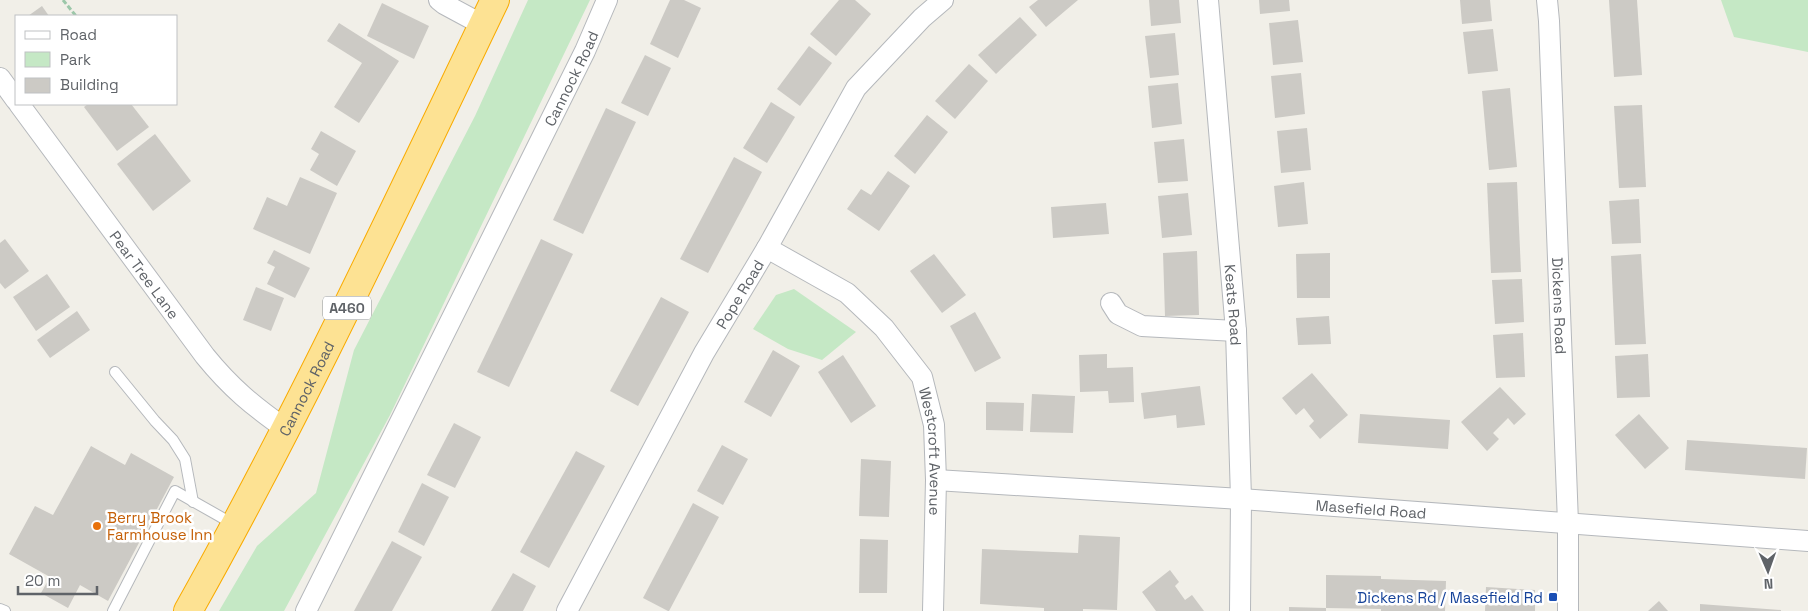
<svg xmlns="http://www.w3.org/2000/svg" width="1808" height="611" font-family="'Space Grotesk',sans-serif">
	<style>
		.green { fill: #c5e8c5 }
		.building { fill: #cccac5 }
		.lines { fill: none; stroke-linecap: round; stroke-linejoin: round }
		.lane-casing { stroke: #b5b8bc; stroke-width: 12 }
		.street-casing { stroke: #b5b8bc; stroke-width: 22 }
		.highway-casing { stroke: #f9ab00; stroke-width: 30 }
		.path { stroke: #9cc7a9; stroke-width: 3; stroke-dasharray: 5 2.5; stroke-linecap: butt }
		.lane { stroke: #fff; stroke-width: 10 }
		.street { stroke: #fff; stroke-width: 20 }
		.highway { stroke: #fde293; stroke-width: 28 }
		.food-dot { fill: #e8710a; stroke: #fff; stroke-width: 2 }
		.transit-dot { fill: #1a4fb4; stroke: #fff; stroke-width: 2 }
		.labels { text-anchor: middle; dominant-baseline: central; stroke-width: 5; stroke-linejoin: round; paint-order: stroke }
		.shield { fill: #fff; stroke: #8f9295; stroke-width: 1 }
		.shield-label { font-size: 14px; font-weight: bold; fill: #5f6368 }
		.street-label { font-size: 15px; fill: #5f6368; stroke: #fff }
		.food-label { font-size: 15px; fill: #c56008; stroke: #fff; text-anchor: start }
		.transit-label { font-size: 15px; fill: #164399; stroke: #fff; text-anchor: end }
	</style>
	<rect width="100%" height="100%" fill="#f1efe8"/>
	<g class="green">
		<polygon points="528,0 590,0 390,415 284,611 219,611 257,546 316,493 354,350 475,116"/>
		<polygon points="1721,0 1808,0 1808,52 1734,37"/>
		<polygon points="794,289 856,332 822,360 788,349 753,329 776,295"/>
	</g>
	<g class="building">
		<polygon points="670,0 684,0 701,8 678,58 650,44"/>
		<polygon points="839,0 855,0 871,14 836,56 810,34"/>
		<polygon points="1038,0 1078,0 1046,27 1029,7"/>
		<polygon points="1149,0 1179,0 1181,23 1151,26"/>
		<polygon points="1259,0 1289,0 1290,11 1260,14"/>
		<polygon points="1460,0 1490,0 1492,21 1462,24"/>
		<polygon points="1609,0 1637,0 1642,75 1614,77"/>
		<polygon points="382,3 429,26 414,59 367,36"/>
		<polygon points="42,6 49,16 28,16"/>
		<polygon points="1020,17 1037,35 996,74 978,55"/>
		<polygon points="1298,20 1303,62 1273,65 1269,23"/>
		<polygon points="339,23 399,61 359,123 334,107 362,63 327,41"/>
		<polygon points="1493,29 1498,71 1468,74 1463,32"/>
		<polygon points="1175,33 1179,75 1150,78 1145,36"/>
		<polygon points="809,46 832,63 800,106 777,89"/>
		<polygon points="645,55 671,68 648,116 621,103"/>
		<polygon points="969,64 988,81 955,119 935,101"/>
		<polygon points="1301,73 1305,114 1275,118 1271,76"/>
		<polygon points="1178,83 1182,124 1152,128 1148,86"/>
		<polygon points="1510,88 1517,167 1489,170 1482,91"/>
		<polygon points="771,102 795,117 767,163 743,148"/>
		<polygon points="88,104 131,104 149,127 117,151 84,107"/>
		<polygon points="1642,105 1646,187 1619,188 1614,106"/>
		<polygon points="606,108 636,122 583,234 553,220"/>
		<polygon points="927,115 948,132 915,174 894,156"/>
		<polygon points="1307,128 1311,170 1281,173 1277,131"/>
		<polygon points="321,131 356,151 337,186 310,170 319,154 311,149"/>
		<polygon points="155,134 191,181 153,211 117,164"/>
		<polygon points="1184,139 1188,181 1158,183 1154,142"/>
		<polygon points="734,157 762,172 708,273 680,259"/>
		<polygon points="888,171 910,186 879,231 847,209 861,189 871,195"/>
		<polygon points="300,177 337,193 310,254 253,229 267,197 287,206"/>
		<polygon points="1304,182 1308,224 1278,227 1274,186"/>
		<polygon points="1517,182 1521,272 1491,273 1487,183"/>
		<polygon points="1188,193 1192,235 1162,238 1158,196"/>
		<polygon points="1639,199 1641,243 1612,244 1609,201"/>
		<polygon points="1106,203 1109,234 1053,238 1051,207"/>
		<polygon points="5,239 29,271 5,289 0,283 0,243"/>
		<polygon points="541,239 573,254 509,387 477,372"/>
		<polygon points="274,250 310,268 295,298 267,284 275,267 267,263"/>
		<polygon points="1197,251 1199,315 1165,316 1163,253"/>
		<polygon points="1330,253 1330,298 1297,298 1296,254"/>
		<polygon points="934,254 966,295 942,313 910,271"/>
		<polygon points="1641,254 1646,344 1615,345 1611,256"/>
		<polygon points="47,274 70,307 36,331 13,297"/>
		<polygon points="1522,279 1524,322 1495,324 1492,280"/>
		<polygon points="256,287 284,298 271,331 243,320"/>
		<polygon points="661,297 689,312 638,406 610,391"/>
		<polygon points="77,311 90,330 50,358 37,340"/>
		<polygon points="975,312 1001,358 975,372 950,326"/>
		<polygon points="1329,316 1331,344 1298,345 1296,318"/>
		<polygon points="1523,333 1525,377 1496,378 1493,335"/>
		<polygon points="773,350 800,366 771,417 744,402"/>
		<polygon points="1107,354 1107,368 1133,367 1134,402 1109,403 1108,391 1080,392 1079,355"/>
		<polygon points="1648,354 1650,397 1617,398 1615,356"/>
		<polygon points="843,355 876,406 851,423 818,372"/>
		<polygon points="1312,373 1348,415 1320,439 1309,426 1314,421 1304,408 1296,415 1282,398"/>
		<polygon points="1200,386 1205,425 1177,428 1176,415 1144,419 1141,393"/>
		<polygon points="1500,387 1526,414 1514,425 1508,418 1493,433 1499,439 1487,451 1461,422"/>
		<polygon points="1032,394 1075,396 1073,433 1030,432"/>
		<polygon points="986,402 1024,403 1023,431 986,430"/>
		<polygon points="1360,414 1450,420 1448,449 1358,443"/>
		<polygon points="1639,414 1669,448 1645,469 1615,435"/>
		<polygon points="454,423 481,437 455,488 427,475"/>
		<polygon points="1687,440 1807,448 1805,479 1685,470"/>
		<polygon points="722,445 748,459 723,505 697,491"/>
		<polygon points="91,446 125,465 131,453 174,477 108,601 80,585 68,608 41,593 50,577 9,554 35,506 53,515"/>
		<polygon points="576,451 605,466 549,568 520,552"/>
		<polygon points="861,459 891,461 889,517 859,516"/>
		<polygon points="422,483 449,497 424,546 398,532"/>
		<polygon points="693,503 719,517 669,611 668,611 643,598"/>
		<polygon points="1079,535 1120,537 1117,610 1083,609 1083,611 1044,611 1044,608 980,604 982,549 1078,553"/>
		<polygon points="860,539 888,540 887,593 859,593"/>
		<polygon points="392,541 422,557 392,611 354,611"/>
		<polygon points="1170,570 1179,582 1175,586 1185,600 1192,595 1204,611 1156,611 1142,592"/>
		<polygon points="513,573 536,586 523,611 491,611"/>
		<polygon points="1326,575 1381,576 1381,579 1446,581 1445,611 1381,611 1381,609 1326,608"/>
		<polygon points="1486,587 1535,590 1535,611 1485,611"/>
		<polygon points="1659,601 1668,611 1648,611"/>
		<polygon points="1700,604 1781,610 1781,611 1700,611"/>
		<polygon points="1289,607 1326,608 1326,611 1289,611"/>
	</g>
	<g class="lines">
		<g class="lane-casing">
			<g id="lane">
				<polyline points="115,372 155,421 173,440 185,459 193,502"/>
				<polyline points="0,609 5,611"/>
				<polyline points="113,611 175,491 235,525"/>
			</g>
		</g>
		<g class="street-casing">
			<g id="street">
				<polyline points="439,0 444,4 483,25"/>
				<path id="s1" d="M1208 0 1236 331 1241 499 1240 611"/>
				<path id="s2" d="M1547 0 1549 21 1568 523V611"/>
				<polyline points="0,78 16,100"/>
				<path id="s3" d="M19 104 205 356C231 388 253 406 287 430"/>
				<path id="s4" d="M767 248 847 293 884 328 922 377 934 425 936 480 933 611"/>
				<polyline points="1111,303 1118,314 1142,326 1236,331"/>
				<path id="s5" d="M936 480 1241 499 1808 541"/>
				<path id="s6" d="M306 611 585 51 607 0"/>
				<path id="s7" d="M567 611 704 353 767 248 856 88 922 18 943 0"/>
			</g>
		</g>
		<g class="highway-casing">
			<g id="highway">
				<path id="s8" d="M188 611C300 412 396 206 495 0"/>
			</g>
		</g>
		<polyline class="path" points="63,0 76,16"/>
		<use href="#lane" class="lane"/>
		<use href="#street" class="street"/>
		<use href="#highway" class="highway"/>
	</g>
	<circle class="food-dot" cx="97" cy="526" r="5"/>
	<rect class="transit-dot" x="1548" y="592" width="10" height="10" rx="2.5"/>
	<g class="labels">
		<rect class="shield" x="323" y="296.5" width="48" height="23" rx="4"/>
		<g class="shield-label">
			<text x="347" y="308">A460</text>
		</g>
		<g class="street-label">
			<text stroke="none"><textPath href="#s6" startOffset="595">Cannock Road</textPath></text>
			<text stroke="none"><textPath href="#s3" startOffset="212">Pear Tree Lane</textPath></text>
			<text stroke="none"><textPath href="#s7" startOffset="361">Pope Road</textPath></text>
			<text stroke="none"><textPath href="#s1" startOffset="306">Keats Road</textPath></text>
			<text stroke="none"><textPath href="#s2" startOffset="306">Dickens Road</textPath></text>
			<text stroke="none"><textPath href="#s8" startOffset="252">Cannock Road</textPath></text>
			<text stroke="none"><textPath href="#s4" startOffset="280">Westcroft Avenue</textPath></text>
			<text stroke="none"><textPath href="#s5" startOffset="436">Masefield Road</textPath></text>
		</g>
		<g class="food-label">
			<text x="107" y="517">Berry Brook<tspan x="107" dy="17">Farmhouse Inn</tspan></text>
		</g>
		<g class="transit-label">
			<text x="1543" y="597">Dickens Rd / Masefield Rd</text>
		</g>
	</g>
	<rect x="15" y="15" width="162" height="90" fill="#ffffff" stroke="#bfc1c3"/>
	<rect x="25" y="31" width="25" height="8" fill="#ffffff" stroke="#bfc1c3"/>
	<text x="60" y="40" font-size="15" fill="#5f6368">Road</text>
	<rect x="25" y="52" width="25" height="15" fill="#c5e8c5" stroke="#bfc1c3"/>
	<text x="60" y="65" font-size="15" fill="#5f6368">Park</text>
	<rect x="25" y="78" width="25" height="15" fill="#cccac5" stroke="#bfc1c3"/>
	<text x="60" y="90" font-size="15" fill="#5f6368">Building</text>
	<g transform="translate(1768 571) rotate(178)" stroke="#ffffff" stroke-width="4" paint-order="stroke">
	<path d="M0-4L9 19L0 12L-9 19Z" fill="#5f6368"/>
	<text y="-8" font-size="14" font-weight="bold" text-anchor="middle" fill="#5f6368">N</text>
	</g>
	<path d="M18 586v8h79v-8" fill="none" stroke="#5f6368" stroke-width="2.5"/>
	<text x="25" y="586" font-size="15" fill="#5f6368" stroke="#ffffff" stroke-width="4" paint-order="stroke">20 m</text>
</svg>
